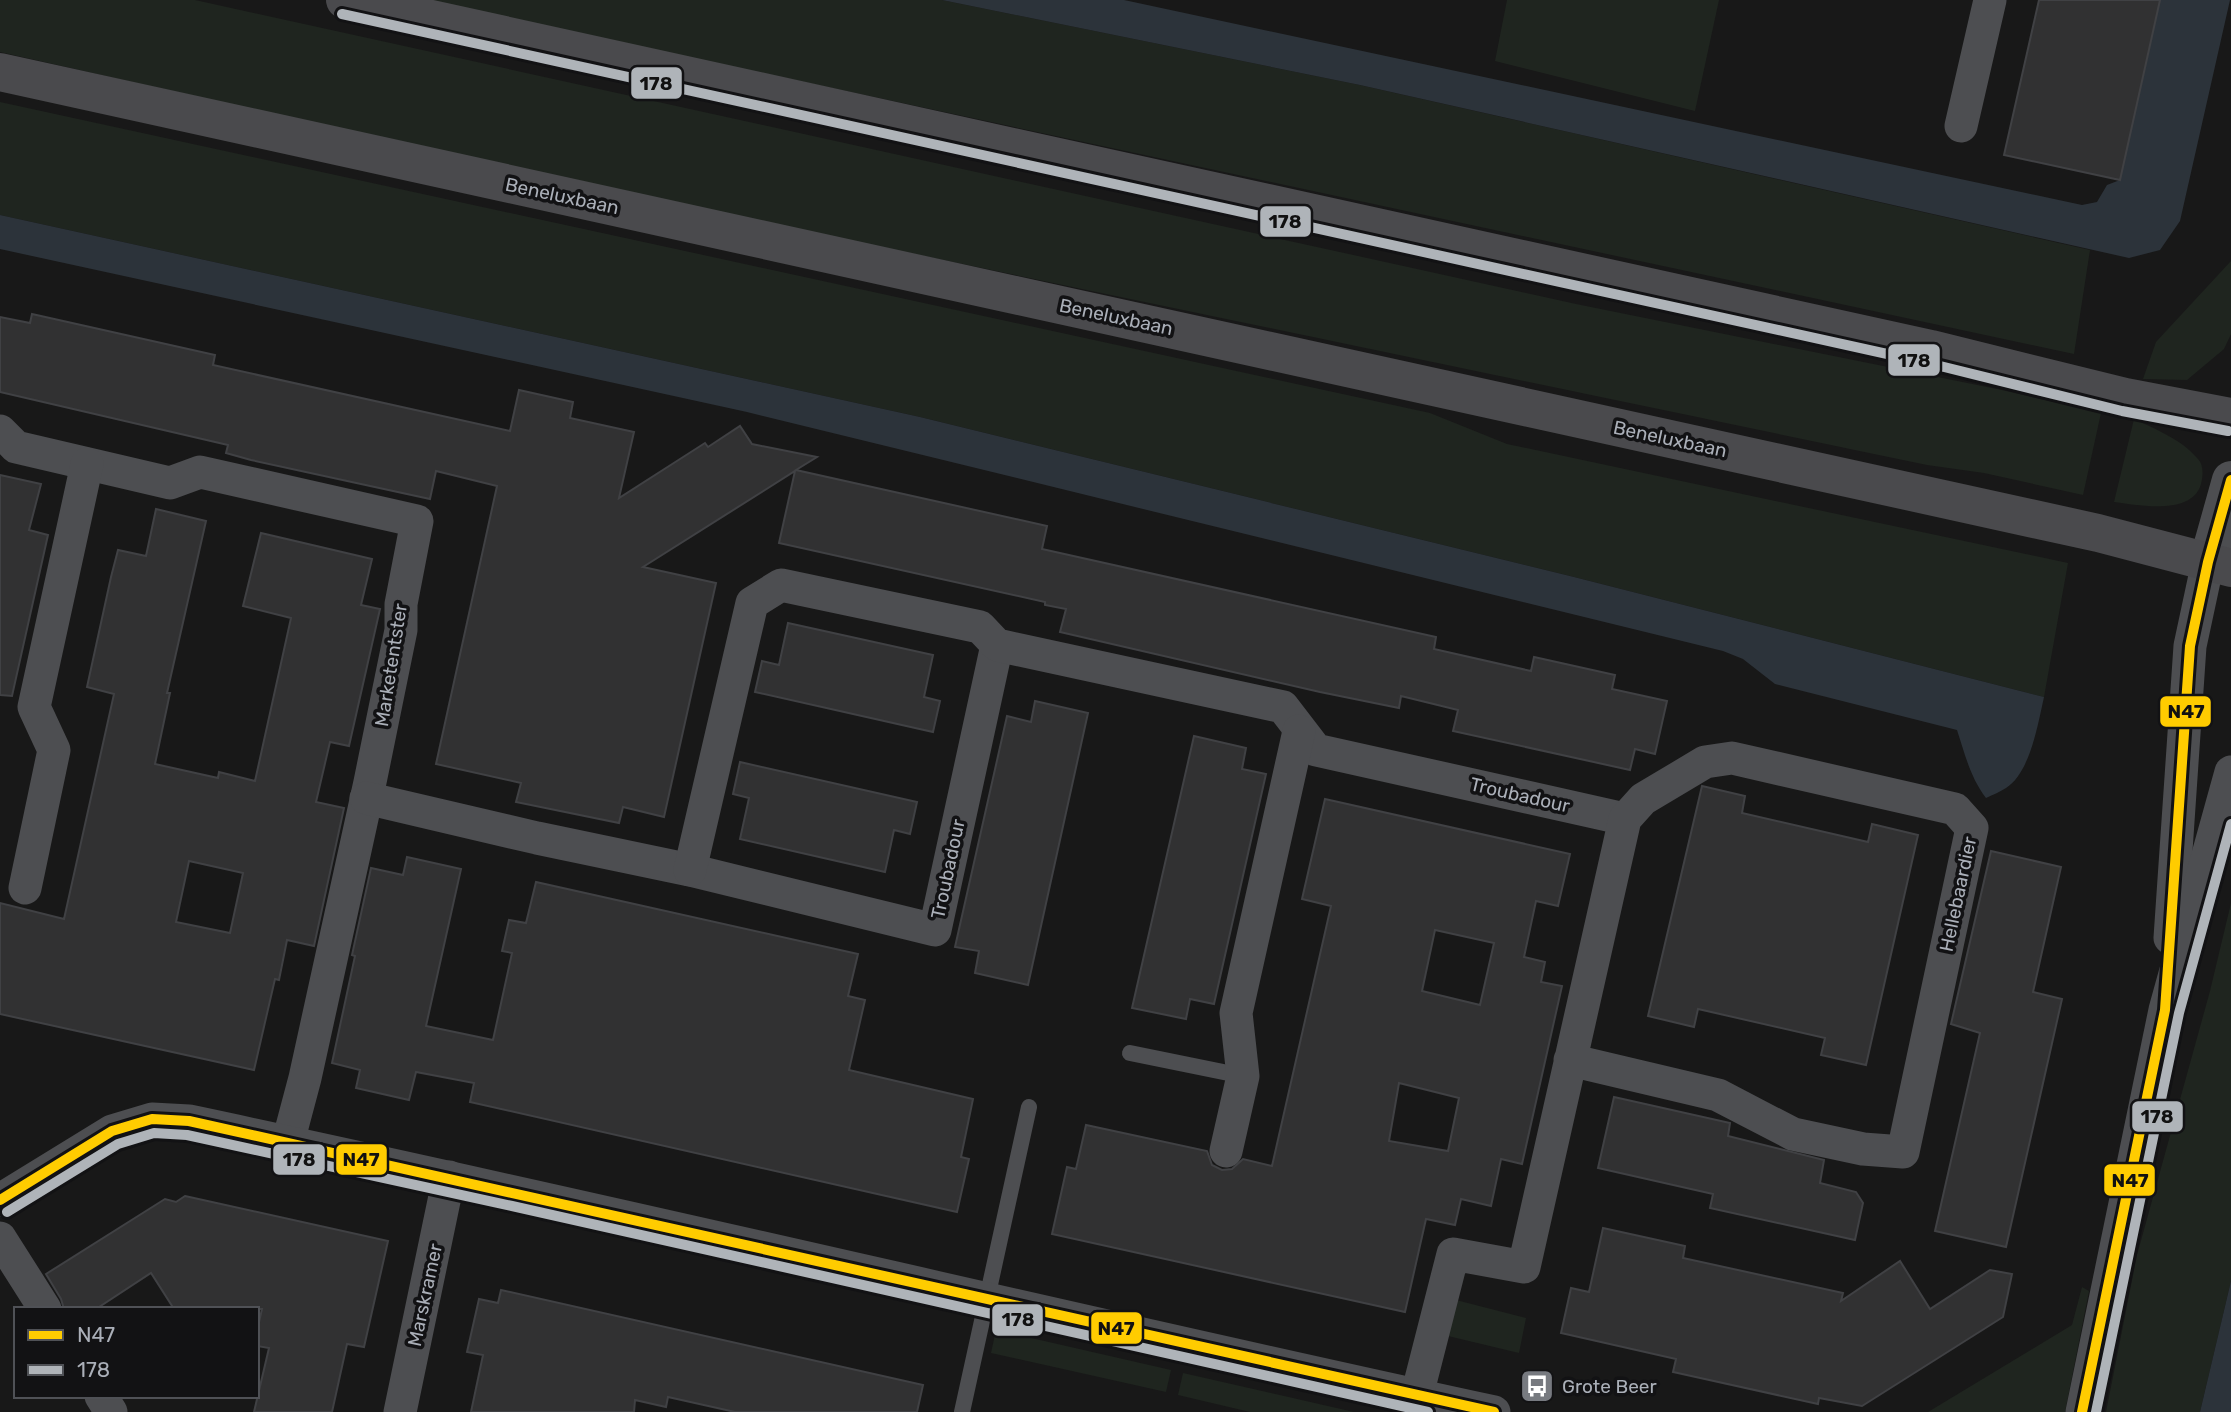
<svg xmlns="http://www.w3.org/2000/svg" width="2231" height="1412" font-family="Rubik,sans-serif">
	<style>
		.green { fill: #1f251f }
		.water { fill: #2c333a }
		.building { fill: #313132; stroke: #404144; stroke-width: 2; fill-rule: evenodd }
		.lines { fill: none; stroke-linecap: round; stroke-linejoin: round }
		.service { stroke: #4d4e51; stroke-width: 16 }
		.minor { stroke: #4d4e51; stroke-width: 33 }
		.tertiary { stroke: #4d4e51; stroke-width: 38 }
		.primary { stroke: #4a4a4d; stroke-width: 38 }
		.bus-1-casing { stroke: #121214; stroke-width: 16 }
		.bus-2-casing { stroke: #121214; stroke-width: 16 }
		.bus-1 { stroke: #fc0; stroke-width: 10 }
		.bus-2 { stroke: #afb4b9; stroke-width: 10 }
		.labels { text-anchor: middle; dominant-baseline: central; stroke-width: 7; stroke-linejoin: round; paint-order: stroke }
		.street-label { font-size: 19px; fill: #aaafb8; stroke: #121214 }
		.poi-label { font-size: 19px; fill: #aaafb8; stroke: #121214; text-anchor: start }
		.line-badge { stroke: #121214; stroke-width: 2.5 }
		.pale-badge-label { font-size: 19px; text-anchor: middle; font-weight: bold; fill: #111 }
	</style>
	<rect width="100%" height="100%" fill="#181818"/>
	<g class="green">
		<polygon points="0,0 195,0 1576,304 2002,390 2101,413 2083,495 1984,473 1927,465 636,196 0,52"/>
		<polygon points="421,0 942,0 1360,85 2090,250 2074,354"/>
		<polygon points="1507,0 1719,0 1695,111 1495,61"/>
		<polygon points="0,102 1430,413 1507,444 2068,563 2044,697 1574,577 920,417 0,215"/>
		<polygon points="2231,261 2231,334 2224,349 2187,380 2143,379 2156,342"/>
		<path d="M2134 419C2157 430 2181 439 2198 459 2204 466 2203 475 2201 484 2192 516 2138 505 2114 502Z"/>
		<polygon points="2231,903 2231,1281 2200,1412 2106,1412 2137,1255 2210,991"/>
		<polygon points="2082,1287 2089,1291 2065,1412 1928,1412 2072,1325"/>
		<polygon points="1456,1300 1526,1318 1519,1353 1448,1336"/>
		<polygon points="996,1330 1171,1370 1166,1392 991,1353"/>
		<polygon points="1183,1373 1354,1412 1250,1412 1178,1395"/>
	</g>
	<g class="water">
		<polygon points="942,0 1124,0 2082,205 2097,202 2107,185 2120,180 2159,0 2230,0 2180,221 2160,250 2129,258 1360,85"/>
		<path d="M0 215 920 417 1574 577 2044 697C2038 724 2030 773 2006 788 2000 792 1992 795 1986 798 1970 777 1965 754 1957 730L1775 684 1743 659 1723 651 747 412 0 249Z"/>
		<polygon points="2231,1281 2231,1412 2200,1412"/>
	</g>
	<g class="building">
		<polygon points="2039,0 2160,0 2120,180 2004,155"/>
		<polygon points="32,314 215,355 213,365 510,431 519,390 573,402 570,418 634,432 619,498 705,443 708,447 740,426 752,444 817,457 796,470 1047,526 1042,549 1436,637 1434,649 1531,671 1534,657 1615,675 1612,689 1667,701 1655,754 1635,749 1630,770 1453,731 1458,710 1401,696 1399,708 1320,692 1060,632 1066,609 1045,605 1045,602 779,543 795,471 643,567 716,583 664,817 623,807 619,823 516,802 521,783 436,764 497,486 436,471 430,499 251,460 226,453 228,445 0,392 0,317 30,323"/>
		<polygon points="0,475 41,484 29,530 48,535 12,696 0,695"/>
		<path d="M156 509 206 521 167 693H170L155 764 218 778 219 772 255 781 291 618 243 606 261 533 372 559 361 605 380 609 349 746 330 742 316 802 344 808 314 946 287 940 279 980 275 979 254 1070 0 1014V903L64 919 114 694 87 687 111 577 118 550 146 556ZM189 861 243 873 230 933 176 922Z"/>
		<polygon points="788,623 933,655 924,697 940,701 933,732 755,692 762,661 779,665"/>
		<polygon points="1035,701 1088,713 1028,985 975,973 979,951 955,947 1007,716 1031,722"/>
		<polygon points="1194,736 1246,748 1242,769 1266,774 1214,1004 1190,999 1186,1019 1132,1008"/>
		<polygon points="740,762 917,802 910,834 894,830 885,872 740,839 749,798 733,794"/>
		<polygon points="1702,786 1745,796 1742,813 1868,842 1872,824 1918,835 1866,1065 1821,1055 1825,1038 1698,1009 1694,1027 1648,1016"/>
		<path d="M1325 799 1570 854 1558 906 1536 901 1524 957 1545 962 1541 982 1562 986 1522 1164 1501 1159 1491 1206 1461 1199 1455 1225 1426 1219 1405 1312 1052 1234 1067 1167 1076 1169 1086 1125 1207 1151 1212 1165 1222 1170 1232 1169 1243 1159 1272 1166 1331 906 1302 899ZM1435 930 1494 943 1480 1005 1422 991ZM1399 1083 1459 1098 1448 1151 1389 1141Z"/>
		<polygon points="1991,851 2061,867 2033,992 2062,999 2006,1247 1935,1231 1980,1033 1951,1024"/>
		<polygon points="407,857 461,869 426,1026 493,1040 512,953 502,951 509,920 526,923 536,882 858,954 848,996 865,1000 849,1070 973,1099 961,1157 969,1159 957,1212 470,1102 474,1083 416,1072 409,1100 356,1088 360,1070 332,1063 355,956 352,955 371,868 403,875"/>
		<polygon points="1614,1097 1730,1123 1728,1136 1824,1160 1820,1183 1856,1192 1863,1203 1855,1240 1710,1208 1713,1194 1598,1168"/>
		<polygon points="185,1196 388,1241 364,1347 347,1344 332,1412 254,1412 269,1348 257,1346 257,1331 262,1309 174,1309 151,1273 96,1309 64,1309 61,1299 46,1274 165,1199 176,1202"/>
		<polygon points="1603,1228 1685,1246 1683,1258 1843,1293 1841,1301 1900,1261 1930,1309 1990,1270 2012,1274 2003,1317 1862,1406 1819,1398 1818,1404 1673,1372 1676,1359 1561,1333 1571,1288 1589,1292"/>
		<polygon points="501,1290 923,1385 917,1412 735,1412 668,1397 666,1407 635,1400 634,1412 471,1412 483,1355 467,1352 479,1299 498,1303"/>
	</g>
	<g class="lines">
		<g class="service">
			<polyline points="1130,1053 1243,1076"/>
			<polyline points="962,1412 1029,1107"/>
		</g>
		<g class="minor">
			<polyline points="1961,126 1990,0"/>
			<polyline points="0,431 16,447 170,483 200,472 417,521 401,604 401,630 370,782 305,1078 288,1142"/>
			<polyline points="366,798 537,838 690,870 935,930 997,645"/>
			<polyline points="690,870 752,603 781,585 980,627 997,645 1283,707 1316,750 1625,819"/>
			<polyline points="25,888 54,750 34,707 87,464"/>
			<polyline points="2170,938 2190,646 2208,562"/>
			<polyline points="1226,1151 1243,1076 1236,1013 1299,731"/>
			<path d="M0 1200 112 1131 152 1119 189 1121C625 1213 1058 1318 1494 1412"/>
			<polyline points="0,1238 45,1309"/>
			<polyline points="1417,1395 1453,1254 1524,1267 1625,819 1643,799 1705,762 1732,758 1955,809 1972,828 1903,1152 1863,1149 1793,1134 1718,1095 1570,1060"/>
			<polyline points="101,1396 111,1412"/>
			<polyline points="400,1412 449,1177"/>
			<polyline points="2082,1412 2165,1010 2231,772"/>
		</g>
		<polyline class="tertiary" points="2208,562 2231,480"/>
		<g class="primary">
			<polyline points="345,0 1931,349 2125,397 2231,417"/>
			<polyline points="0,72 2098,533 2231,568"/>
		</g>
		<g class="bus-1-casing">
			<g id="bus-1">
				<polyline points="0,1200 112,1131 152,1119 189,1121 1494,1412"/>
				<polyline points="2082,1412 2165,1010 2190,646 2208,562 2231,480"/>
			</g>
		</g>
		<g class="bus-2-casing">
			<g id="bus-2">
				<polyline points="342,14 1928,363 2122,411 2228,431"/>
				<polyline points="7,1212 118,1144 154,1133 187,1135 512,1206 1428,1412"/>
				<polyline points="2096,1412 2179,1013 2231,824"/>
			</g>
		</g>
		<use href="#bus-1" class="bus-1"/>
		<use href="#bus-2" class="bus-2"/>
	</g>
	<defs>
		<g id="bus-square" transform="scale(1.75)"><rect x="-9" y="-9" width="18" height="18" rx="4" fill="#777a80" stroke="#121214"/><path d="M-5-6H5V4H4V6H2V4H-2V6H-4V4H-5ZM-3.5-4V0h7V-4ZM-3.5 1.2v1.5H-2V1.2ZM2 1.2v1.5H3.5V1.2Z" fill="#fff"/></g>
	</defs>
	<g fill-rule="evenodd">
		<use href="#bus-square" x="1537" y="1386"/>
	</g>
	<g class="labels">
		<g class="street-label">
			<text transform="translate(562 196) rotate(12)">Beneluxbaan</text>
			<text transform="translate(1116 317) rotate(12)">Beneluxbaan</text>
			<text transform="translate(1670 439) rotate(12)">Beneluxbaan</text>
			<text transform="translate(391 665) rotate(-81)">Marketentster</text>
			<text transform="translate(1520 795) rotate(13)">Troubadour</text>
			<text transform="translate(948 869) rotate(-78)">Troubadour</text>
			<text transform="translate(1958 894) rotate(-78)">Hellebaardier</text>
			<text transform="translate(425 1295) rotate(-78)">Marskramer</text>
		</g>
		<g class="poi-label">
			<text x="1562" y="1386">Grote Beer</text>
		</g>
	</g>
	<g class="line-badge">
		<rect x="630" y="66" width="53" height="34" rx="7" fill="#afb4b9"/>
		<rect x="1259" y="205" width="53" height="33" rx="7" fill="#afb4b9"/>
		<rect x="1887" y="343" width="54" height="34" rx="7" fill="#afb4b9"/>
		<rect x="2159" y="695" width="53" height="33" rx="7" fill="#fc0"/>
		<rect x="2131" y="1100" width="53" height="33" rx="7" fill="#afb4b9"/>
		<rect x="335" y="1143" width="53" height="33" rx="7" fill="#fc0"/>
		<rect x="272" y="1143" width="54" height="33" rx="7" fill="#afb4b9"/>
		<rect x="2103" y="1163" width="53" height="34" rx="7" fill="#fc0"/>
		<rect x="991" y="1303" width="53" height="34" rx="7" fill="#afb4b9"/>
		<rect x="1090" y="1311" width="53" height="34" rx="7" fill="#fc0"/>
	</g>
	<g class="pale-badge-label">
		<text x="656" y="90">178</text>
		<text x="1285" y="228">178</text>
		<text x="1914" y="367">178</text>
		<text x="2186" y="718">N47</text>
		<text x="2157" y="1123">178</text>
		<text x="361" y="1166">N47</text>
		<text x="299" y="1166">178</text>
		<text x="2130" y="1187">N47</text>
		<text x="1018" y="1326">178</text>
		<text x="1116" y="1335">N47</text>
	</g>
	<rect x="14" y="1307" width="245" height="91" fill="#121214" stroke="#4f5156" stroke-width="2"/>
	<rect x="28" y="1330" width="35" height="10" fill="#ffcc00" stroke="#4f5156" stroke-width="2"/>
	<text x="77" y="1342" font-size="21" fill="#aaafb8">N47</text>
	<rect x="28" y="1365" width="35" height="10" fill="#afb4b9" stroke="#4f5156" stroke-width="2"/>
	<text x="77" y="1377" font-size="21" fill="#aaafb8">178</text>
</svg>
